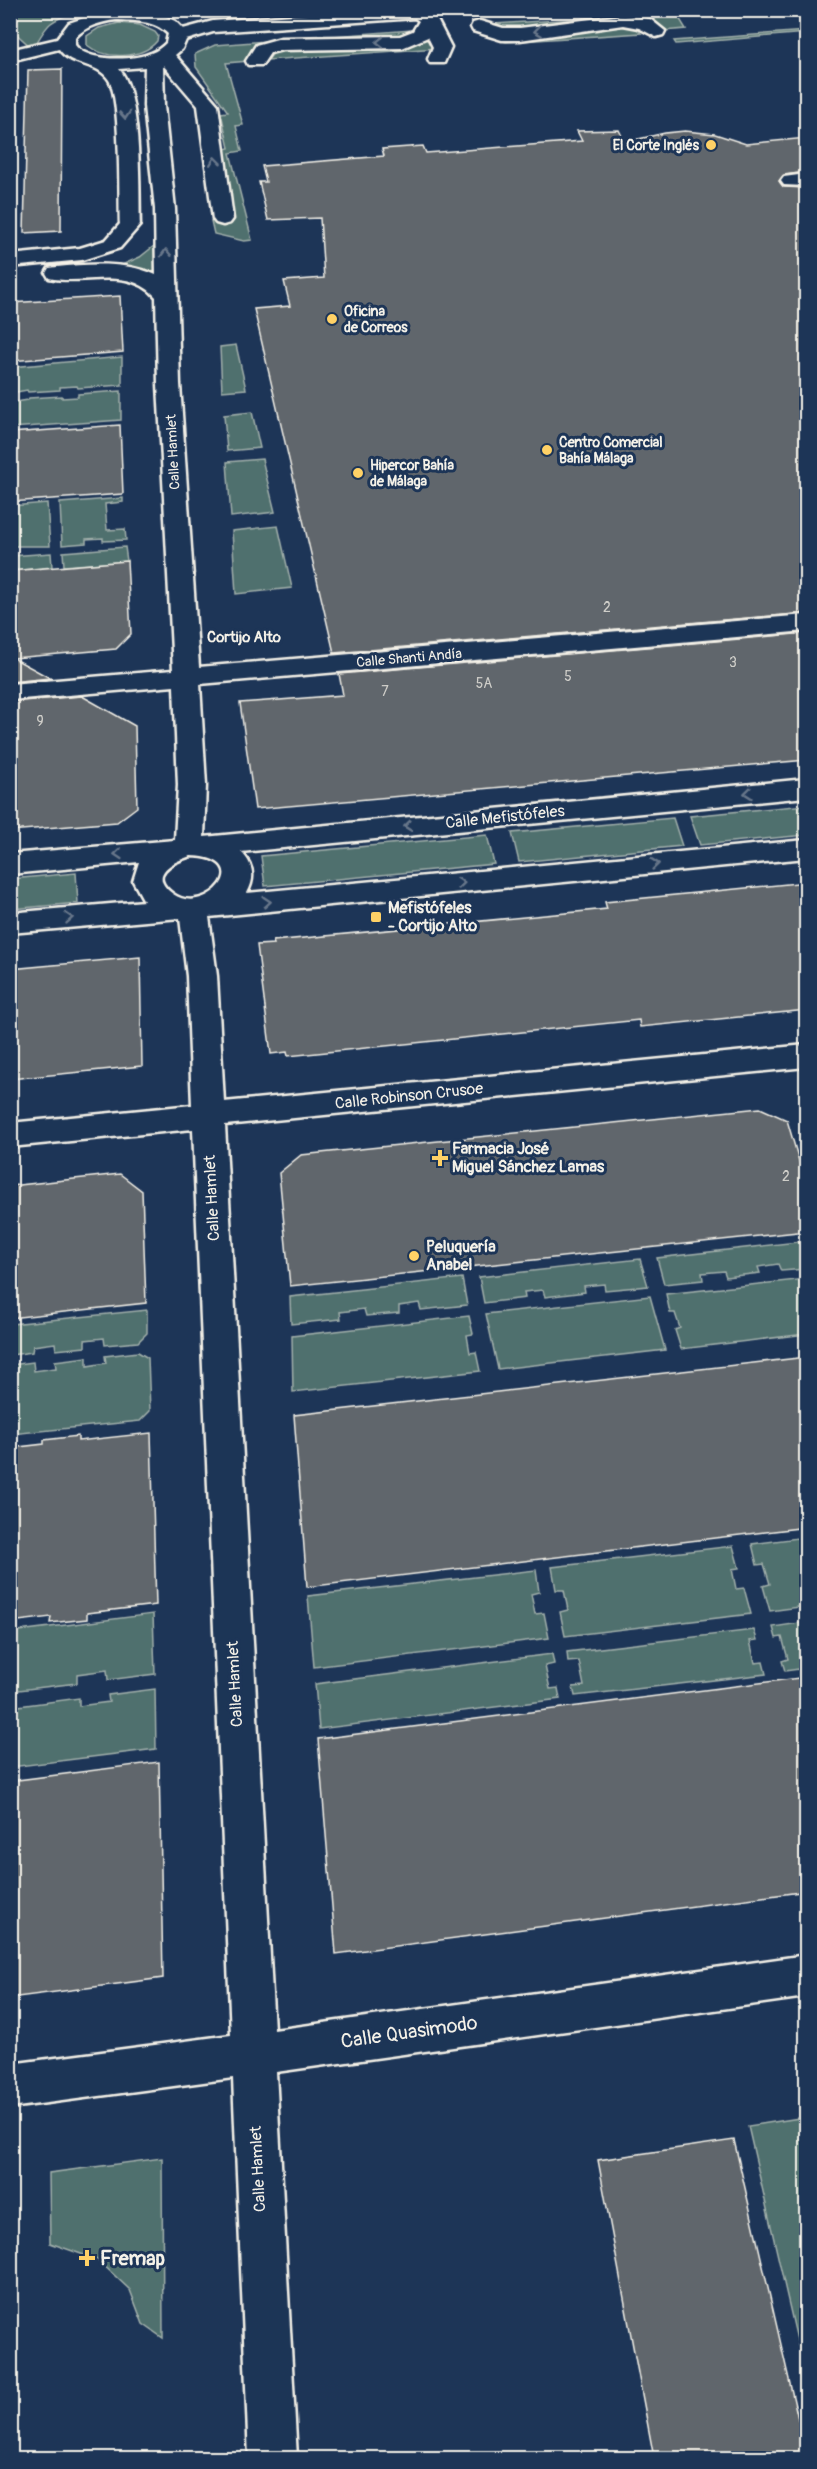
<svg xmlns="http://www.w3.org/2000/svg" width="817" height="2469" font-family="Pangolin,sans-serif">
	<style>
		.green { fill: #4f6f6e; stroke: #a2b0ab; stroke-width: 1.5 }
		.building { fill: #61666c; stroke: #f4f1e8; stroke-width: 1.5 }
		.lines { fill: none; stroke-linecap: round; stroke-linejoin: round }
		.minor-casing { stroke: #f4f1e8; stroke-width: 5 }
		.minor { fill: #1d3557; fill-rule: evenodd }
		.oneway { stroke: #68778a }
		.poi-dot { fill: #ffd166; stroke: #1d3557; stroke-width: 2 }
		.labels { text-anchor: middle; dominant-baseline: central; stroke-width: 6; stroke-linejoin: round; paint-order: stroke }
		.far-poi-label { font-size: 14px; font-weight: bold; fill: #f4f1e8; stroke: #1d3557; text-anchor: start }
		.far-street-label { font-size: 14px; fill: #f4f1e8; stroke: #1d3557 }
		.number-label { font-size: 14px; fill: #cfcec9 }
		.far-neighbourhood-label { font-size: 15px; font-weight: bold; fill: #f4f1e8; stroke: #1d3557 }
		.street-label { font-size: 16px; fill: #f4f1e8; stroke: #1d3557 }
		.poi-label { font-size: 16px; font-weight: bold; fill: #f4f1e8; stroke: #1d3557; text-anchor: start }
		.near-street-label { font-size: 20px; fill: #f4f1e8; stroke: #1d3557 }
		.near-poi-label { font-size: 20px; font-weight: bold; fill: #f4f1e8; stroke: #1d3557; text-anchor: start }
	</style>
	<rect width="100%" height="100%" fill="#1d3557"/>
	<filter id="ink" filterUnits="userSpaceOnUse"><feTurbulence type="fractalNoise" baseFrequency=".0167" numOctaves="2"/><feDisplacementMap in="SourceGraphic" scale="12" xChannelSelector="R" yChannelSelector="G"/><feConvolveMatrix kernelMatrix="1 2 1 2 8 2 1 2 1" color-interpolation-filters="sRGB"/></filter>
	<g filter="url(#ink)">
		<g class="green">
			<path d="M11 11H79C50 20 48 22 33 49L13 31 11 32Z"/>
			<polygon points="676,13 686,29 663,31 646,19 520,31 499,29 492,24"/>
			<path d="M119 23 140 25 155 32 158 36 157 41C142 59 105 60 87 45V36L99 28Z"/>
			<polygon points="622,24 635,27 641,33 506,42 499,40 499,37"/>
			<polygon points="413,30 401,38 256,49 248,56 249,61 226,63 243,125 236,126 242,151 230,153 252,240 244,241 214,234 211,221 232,218 224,149 229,148 221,113 228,112 196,67 195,54 215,45"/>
			<polygon points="806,31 806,33 676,44 674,41"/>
			<polygon points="428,36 437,48 268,60 274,52 289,48 408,45 421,41"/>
			<polygon points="159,242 160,277 113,269 140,257"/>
			<polygon points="236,345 246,389 222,391 220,347"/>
			<polygon points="122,357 122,385 78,388 77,386 60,387 60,390 28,392 27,390 11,393 11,367"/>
			<polygon points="121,391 121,420 11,428 11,400 15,400 16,402 28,400 29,398 62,396 62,398 78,397 78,394"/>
			<polygon points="252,412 260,448 227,451 224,415"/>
			<polygon points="262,459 275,512 231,517 227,462"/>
			<polygon points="123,498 123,502 105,504 107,530 125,529 126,540 103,541 103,538 86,539 86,543 62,545 60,503"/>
			<polygon points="47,503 50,546 11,546 11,506"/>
			<polygon points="278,526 292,588 236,594 232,531"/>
			<polygon points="125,547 127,561 64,566 63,552"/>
			<polygon points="51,553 52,567 11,571 11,556"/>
			<polygon points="806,805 806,835 700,845 690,816"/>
			<polygon points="673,818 682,846 519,862 512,833"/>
			<polygon points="487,835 494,864 265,886 261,856"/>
			<polygon points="76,873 78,903 11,909 11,879"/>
			<polygon points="806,1241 806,1269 781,1271 778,1264 758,1267 760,1273 726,1277 724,1271 702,1273 703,1280 664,1284 657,1258"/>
			<polygon points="640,1259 648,1286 605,1290 604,1284 584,1286 585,1292 545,1297 543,1290 524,1292 525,1298 484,1303 479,1277"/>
			<polygon points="462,1278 467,1305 421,1310 419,1303 399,1306 399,1313 366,1316 364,1309 340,1312 341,1319 291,1324 290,1297"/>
			<polygon points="806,1279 806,1334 681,1349 675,1330 680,1328 675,1313 670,1313 666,1294"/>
			<polygon points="650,1296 665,1350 498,1369 486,1314"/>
			<polygon points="147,1310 147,1333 138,1342 105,1345 104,1338 85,1340 85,1347 56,1350 55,1343 33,1346 32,1352 11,1355 11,1324"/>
			<polygon points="469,1316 473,1334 467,1335 470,1353 476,1352 480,1371 293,1392 292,1336"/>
			<polygon points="138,1352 148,1358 150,1411 140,1421 11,1434 11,1365 33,1362 34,1371 56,1368 55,1361 87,1357 87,1366 106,1363 105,1356"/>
			<polygon points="806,1537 806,1606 770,1611 763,1586 770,1584 764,1564 757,1565 752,1544"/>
			<polygon points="733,1546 739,1568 732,1569 736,1589 744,1588 751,1614 565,1636 560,1612 568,1610 564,1590 556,1590 552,1567"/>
			<polygon points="536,1570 539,1592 531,1594 535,1614 544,1613 549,1638 314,1667 308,1596"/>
			<polygon points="153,1614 155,1674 108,1680 107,1670 77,1674 77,1683 11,1691 11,1632"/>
			<polygon points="806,1622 806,1668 785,1671 782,1661 788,1659 782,1637 776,1638 773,1627"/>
			<polygon points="754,1630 757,1640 750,1641 755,1663 763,1662 766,1674 575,1696 573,1687 584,1686 579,1661 568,1662 567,1652"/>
			<polygon points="552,1654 554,1664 545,1666 550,1689 558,1688 560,1699 319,1729 315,1684"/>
			<polygon points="155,1689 156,1749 11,1767 11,1707 79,1698 79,1706 109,1702 108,1695"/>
			<polygon points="806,2117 806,2379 748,2126"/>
			<polygon points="162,2158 163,2338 143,2324 130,2290 98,2260 50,2243 49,2173"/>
		</g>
		<g class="building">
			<polygon points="62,69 61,231 24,233 28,70"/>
			<polygon points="619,130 625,142 665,133 685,131 715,134 746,144 807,138 807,172 784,175 779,181 784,187 807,188 807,613 334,653 254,309 290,306 284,281 324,278 320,218 268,220 259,182 266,182 262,166 384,156 382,149 423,146 426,153 582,141 577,131"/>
			<polygon points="120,296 123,352 10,361 10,303"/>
			<polygon points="120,425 123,494 10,502 10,433"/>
			<polygon points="127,561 131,634 116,649 13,658 50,678 10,682 10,571"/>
			<polygon points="807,633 807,760 255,809 240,703 343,695 339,674"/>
			<polygon points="82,696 135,726 137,807 117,822 10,831 10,702"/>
			<polygon points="807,882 807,1010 640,1027 639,1020 288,1056 287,1052 271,1054 257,945 274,944 273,941 607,909 605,902"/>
			<polygon points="140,957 142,1066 10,1079 10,969"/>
			<polygon points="760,1108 787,1120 807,1188 807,1231 290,1286 279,1173 301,1155"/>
			<polygon points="120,1174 142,1191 146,1303 10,1318 10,1186"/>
			<polygon points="807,1357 807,1527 307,1587 294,1415"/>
			<polygon points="151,1433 156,1605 87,1613 87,1619 50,1623 51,1617 10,1622 10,1448 44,1444 44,1440 78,1436 78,1441"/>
			<polygon points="807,1677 807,1891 336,1954 318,1739"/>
			<polygon points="159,1762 163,1978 10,1998 10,1781"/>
			<polygon points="734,2140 807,2458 654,2458 598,2160"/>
		</g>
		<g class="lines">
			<g class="minor-casing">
				<g id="minor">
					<path d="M108 10H170L164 16 175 21 183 29 213 21 362 10H452L449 14 435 16 451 47 444 63H430L428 59 433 47 428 37 402 48 282 50 270 53 262 65H248L246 61 256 45 281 38 400 36 413 31 419 21 415 18 213 32 186 40 182 49 175 55 218 105 233 219 230 223 223 225 216 223 213 219 198 106 163 65 164 106 175 209 180 384 199 667 806 615V631L200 684 206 785 204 837 806 779V797L241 852C253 864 256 877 247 893L806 840V858L209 917 217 976 224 1102 806 1045V1067L225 1125 274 2030 806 1955V1997L276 2072 297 2458H249L233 2078 10 2108V2064L231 2035 193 1129 10 1147V1123L192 1105 187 976 180 918 10 933V913L144 901 133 881 139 862 10 874V854L175 840 178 785 174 686 10 700V684L173 670 158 384 156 297C128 265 85 286 49 278L46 273 49 268 57 267C89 264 126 261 156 275L155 209 144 106 145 67 119 69C142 93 139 190 140 225L120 248 82 260 10 267V255L80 248 106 240 120 224C119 196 121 100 109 80 97 61 72 68 59 49L10 61V50L57 39 69 23ZM116 20C135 21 154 20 168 34L166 43C162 47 157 51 151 53 133 61 87 62 75 45V38C85 26 101 22 116 20ZM191 856C260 858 206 918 173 894 147 875 171 862 191 856Z"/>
					<polygon points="623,15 650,19 665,31 663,35 656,37 639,28 623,25 520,40 502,40 473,31 471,27 473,23 480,21 503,28 520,28"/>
					<polygon points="806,174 806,186 784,185 781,181 784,177"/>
				</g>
			</g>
			<use href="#minor" class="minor"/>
		</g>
		<defs><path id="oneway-chevron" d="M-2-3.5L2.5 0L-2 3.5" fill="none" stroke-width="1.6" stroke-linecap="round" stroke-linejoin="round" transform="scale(1.5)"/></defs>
		<g class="oneway">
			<use href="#oneway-chevron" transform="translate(538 31) rotate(172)"/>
			<use href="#oneway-chevron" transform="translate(380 42) rotate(179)"/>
			<use href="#oneway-chevron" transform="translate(125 115) rotate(86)"/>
			<use href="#oneway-chevron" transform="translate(215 161) rotate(-97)"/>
			<use href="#oneway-chevron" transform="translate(166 253) rotate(-92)"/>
			<use href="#oneway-chevron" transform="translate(748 793) rotate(174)"/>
			<use href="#oneway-chevron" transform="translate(408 826) rotate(174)"/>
			<use href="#oneway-chevron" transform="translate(118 854) rotate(175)"/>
			<use href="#oneway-chevron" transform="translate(655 864) rotate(-6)"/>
			<use href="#oneway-chevron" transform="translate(461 883) rotate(-6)"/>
			<use href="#oneway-chevron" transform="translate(267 902) rotate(-5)"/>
			<use href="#oneway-chevron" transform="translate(69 918) rotate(-5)"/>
		</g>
	</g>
	<g class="poi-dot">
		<circle cx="711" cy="145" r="6"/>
		<circle cx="332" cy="319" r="6"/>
		<circle cx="547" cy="450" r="6"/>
		<circle cx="358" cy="473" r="6"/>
		<rect x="370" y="911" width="12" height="12" rx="3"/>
		<path d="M437 1149h6v6h6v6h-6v6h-6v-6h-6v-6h6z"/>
		<circle cx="414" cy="1256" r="6"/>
		<path d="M84 2249h6v6h6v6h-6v6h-6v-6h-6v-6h6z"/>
	</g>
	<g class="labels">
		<g class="far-poi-label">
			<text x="699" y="145" text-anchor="end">El Corte Inglés</text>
			<text x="344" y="311">Oficina<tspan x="344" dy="16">de Correos</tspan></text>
			<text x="559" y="442">Centro Comercial<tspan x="559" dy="16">Bahía Málaga</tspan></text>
			<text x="370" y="465">Hipercor Bahía<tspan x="370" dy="16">de Málaga</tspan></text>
		</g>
		<g class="far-street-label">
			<text transform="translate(173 452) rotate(-93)">Calle Hamlet</text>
			<text transform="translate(409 658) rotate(-5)">Calle Shanti Andía</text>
		</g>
		<g class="number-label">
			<text x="607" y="607">2</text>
			<text x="733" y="662">3</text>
			<text x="568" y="676">5</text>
			<text x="484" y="683">5A</text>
			<text x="385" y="691">7</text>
			<text x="40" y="721">9</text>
			<text x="786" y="1176">2</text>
		</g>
		<g class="far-neighbourhood-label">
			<text x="244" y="637">Cortijo Alto</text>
		</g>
		<g class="street-label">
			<text transform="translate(505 817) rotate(-6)">Calle Mefistófeles</text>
			<text transform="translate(409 1096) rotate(-6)">Calle Robinson Crusoe</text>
			<text transform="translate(212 1198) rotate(-93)">Calle Hamlet</text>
			<text transform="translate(235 1684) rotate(-93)">Calle Hamlet</text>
			<text transform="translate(258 2169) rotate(-93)">Calle Hamlet</text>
		</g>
		<g class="poi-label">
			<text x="388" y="908">Mefistófeles<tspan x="388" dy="18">- Cortijo Alto</tspan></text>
			<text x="452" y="1149">Farmacia José<tspan x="452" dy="18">Miguel Sánchez Lamas</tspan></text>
			<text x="426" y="1247">Peluquería<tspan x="426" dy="18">Anabel</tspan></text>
		</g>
		<g class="near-street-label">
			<text transform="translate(409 2032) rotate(-8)">Calle Quasimodo</text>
		</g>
		<g class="near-poi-label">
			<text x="100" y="2258">Fremap</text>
		</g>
	</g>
	<rect width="817" height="2469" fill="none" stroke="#1d3557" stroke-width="36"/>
	<rect x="18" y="18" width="781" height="2433" fill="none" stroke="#f4f1e8" stroke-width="2" filter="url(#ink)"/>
</svg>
